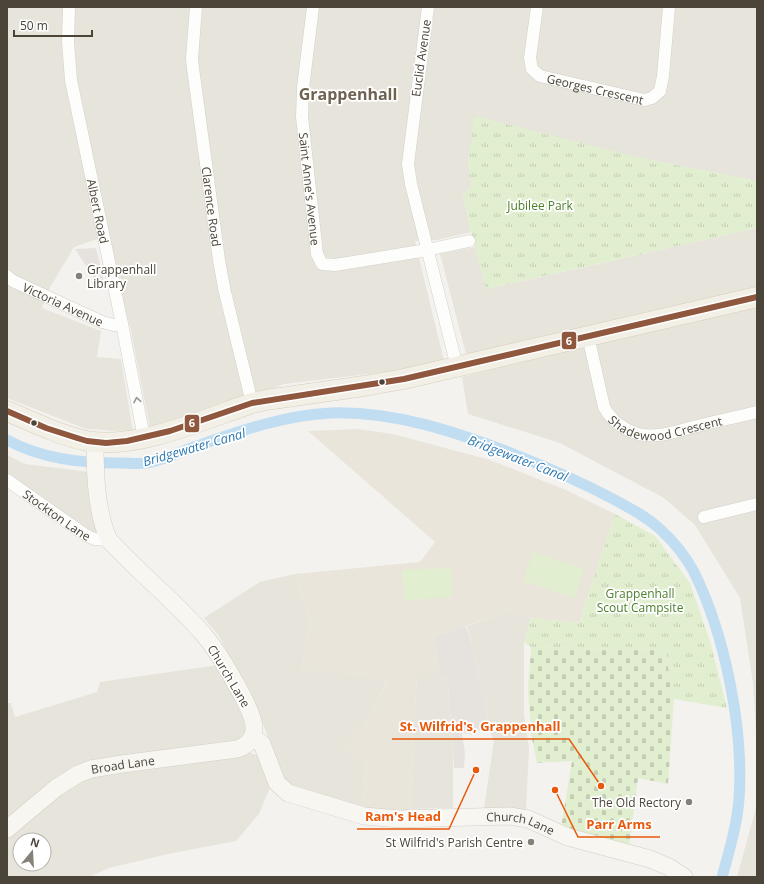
<svg xmlns="http://www.w3.org/2000/svg" width="764" height="884" font-family="'Open Sans',sans-serif">
	<style>
		.residential { fill: #e7e4dc; fill-rule: evenodd }
		.education { fill: #eae5da }
		.cemetery { fill: url(#cemetery-stones) }
		.park { fill: url(#park-tufts) }
		.garden { fill: #e1eecf }
		.parking { fill: #e6e3df }
		.lines { fill: none; stroke-linecap: round; stroke-linejoin: round }
		.canal { stroke: #c0ddf1; stroke-width: 11 }
		.street-casing { stroke: #d2d0cb; stroke-width: 13 }
		.secondary-casing { stroke: #d3cfc5; stroke-width: 18 }
		.primary-casing { stroke: #d6cebb; stroke-width: 21 }
		.street { stroke: #fdfdfc; stroke-width: 12 }
		.secondary { stroke: #f7f6f1; stroke-width: 17 }
		.primary { stroke: #f2efe6; stroke-width: 20 }
		.bus-1-casing { stroke: #fff; stroke-width: 9 }
		.bus-1 { stroke: #90573f; stroke-width: 6 }
		.oneway { stroke: #9b9791 }
		.poi-dot { fill: #868178; stroke: #fff; stroke-width: 1.5 }
		.bus-dot { fill: #4b4439; stroke: #fff; stroke-width: 1.5 }
		.labels { text-anchor: middle; dominant-baseline: central; stroke-width: 3.5; stroke-linejoin: round; paint-order: stroke }
		.street-label { font-size: 12px; fill: #4b4439; stroke: #fff }
		.park-label { font-size: 12px; fill: #4a7f2a; stroke: #fff }
		.poi-label { font-size: 12px; fill: #4b4439; stroke: #fff; text-anchor: end }
		.water-label { font-size: 13px; font-style: italic; fill: #2e7ab2; stroke: #fff }
		.district-label { font-size: 16px; font-weight: bold; fill: #6e6250; stroke: #fff }
		.leader { fill: none; stroke: #e8590c; stroke-width: 1.5 }
		.callout-dot { fill: #e8590c; stroke: #fff; stroke-width: 1.5 }
		.callout-label { font-size: 13px; text-anchor: middle; font-weight: bold; fill: #e8590c; stroke: #fff; stroke-width: 3.5; stroke-linejoin: round; paint-order: stroke }
		.line-badge { stroke: #fff; stroke-width: 1.5 }
		.badge-label { font-size: 11px; text-anchor: middle; font-weight: bold; fill: #fff }
	</style>
	<defs>
		<pattern id="cemetery-stones" width="16" height="16" patternUnits="userSpaceOnUse"><rect width="16" height="16" fill="#e1eecf"/><path d="M2 7V4a2 2 0 0 1 4 0v3zM10 15v-3a2 2 0 0 1 4 0v3z" fill="#c3cdb2"/></pattern>
		<pattern id="park-tufts" width="24" height="20" patternUnits="userSpaceOnUse"><rect width="24" height="20" fill="#e1eecf"/><path d="M3 7l-1-3M5 7V3M7 7l1-3M15 17l-1-3M17 17v-4M19 17l1-3" fill="none" stroke="#c3cdb2"/></pattern>
	</defs>
	<rect width="100%" height="100%" fill="#f4f2ee"/>
	<g class="residential">
		<polygon points="7,7 757,7 757,181 636,157 468,164 472,187 463,195 471,232 437,240 415,241 445,365 284,384 217,410 150,429 130,326 100,238 74,247 51,286 42,308 101,331 97,357 121,359 133,432 86,429 7,398"/>
		<polygon points="757,228 757,288 467,358 440,254 475,247 487,289"/>
		<polygon points="757,305 757,750 753,683 740,598 695,525 664,498 560,443 468,414 462,377 657,328"/>
		<polygon points="7,455 25,464 89,472 99,531 94,534 7,474"/>
		<polygon points="295,574 310,622 301,668 387,680 364,725 366,764 362,811 297,789 284,779 258,711 219,636 204,618 260,582"/>
		<polygon points="509,611 531,618 524,642 524,714 529,748 526,811 484,808 494,740 487,727 485,697 479,683 474,650 467,626"/>
		<path d="M219 665 248 718 247 729 239 740 241 750 257 755 271 785 259 814 236 841 168 854 109 868 89 877H7V703H11L15 717 97 692 100 682ZM20 840H44V864H20Z"/>
		<polygon points="433,672 447,675 453,745 453,808 410,809 417,673"/>
		<polygon points="757,804 757,877 737,877"/>
	</g>
	<polygon class="education" points="358,429 393,434 490,460 566,490 615,514 579,623 531,618 509,611 434,637 440,674 433,672 417,674 410,809 408,814 362,811 366,764 342,749 362,724 364,725 387,681 301,668 310,622 295,574 420,562 435,542 308,431"/>
	<polygon class="cemetery" points="531,647 665,650 674,699 668,784 638,778 629,848 561,828 572,761 537,763 531,734 528,689"/>
	<g class="park">
		<polygon points="474,116 636,157 757,181 757,228 486,289 471,232 463,195 472,187 468,164"/>
		<polygon points="615,514 655,536 690,583 710,641 727,708 674,699 665,650 531,647 524,642 531,618 579,623"/>
	</g>
	<g class="garden">
		<polygon points="533,552 584,569 575,598 523,581"/>
		<polygon points="451,568 452,597 404,600 402,570"/>
	</g>
	<g class="parking">
		<polygon points="96,248 104,281 97,283 75,249"/>
		<polygon points="466,626 474,650 479,683 485,697 487,727 484,727 483,730 471,731 471,734 462,733 465,753 464,768 454,768 453,745 447,675 440,674 434,637"/>
	</g>
	<g class="lines">
		<path class="canal" d="M7 440C42 459 81 463 120 463 129 463 138 464 147 463 164 460 180 452 197 446 240 431 285 415 331 413 394 411 457 432 516 455 549 468 581 482 613 499 630 508 647 517 661 530 674 542 686 557 694 572 725 635 744 729 739 799 737 825 729 852 722 877"/>
		<g class="street-casing">
			<g id="street">
				<path id="s1" d="M69 7 68 42 71 80 122 324 144 438"/>
				<path id="s2" d="M196 7 192 59 193 68 219 260 224 288 252 403"/>
				<path id="s3" d="M313 7 303 88 302 117 317 254 322 264 335 265 427 250 469 241"/>
				<polyline points="428,7 408,164 411,184 457,367"/>
				<path id="s4" d="M537 7 530 58 532 69 540 76 644 100 652 98 660 91 663 76 669 7"/>
				<path id="s5" d="M7 276 13 281 102 322 114 325 122 324"/>
				<path id="s6" d="M588 336 604 407C614 426 636 438 658 435 671 434 684 429 697 426 717 421 737 417 757 412"/>
				<path id="s7" d="M7 480 84 534 94 539 109 540"/>
				<polyline points="704,517 757,504"/>
			</g>
		</g>
		<g class="secondary-casing">
			<g id="secondary">
				<path id="s8" d="M253 737 262 744 277 783 288 793 364 816 400 819 509 816 528 819 568 837 650 859 669 867 684 877"/>
				<path id="s9" d="M7 829 56 788 78 774 91 769 122 764 237 749C246 746 254 740 254 730 256 712 217 650 204 635 175 601 139 573 109 540 96 512 95 473 95 442"/>
			</g>
		</g>
		<g class="primary-casing">
			<path id="primary" d="M7 411C33 422 59 435 87 441 136 450 205 419 252 403L266 400 364 386 404 379 757 297"/>
		</g>
		<use href="#street" class="street"/>
		<use href="#secondary" class="secondary"/>
		<use href="#primary" class="primary"/>
		<g class="bus-1-casing">
			<polyline id="bus-1" points="7,411 46,428 77,438 87,441 106,443 127,441 170,431 252,403 404,379 757,297"/>
		</g>
		<use href="#bus-1" class="bus-1"/>
	</g>
	<defs><path id="oneway-chevron" d="M-2-3.5L2.5 0L-2 3.5" fill="none" stroke-width="1.6" stroke-linecap="round" stroke-linejoin="round"/></defs>
	<use class="oneway" href="#oneway-chevron" transform="translate(137 400) rotate(-101)"/>
	<g class="poi-dot">
		<circle cx="79" cy="276" r="4"/>
		<circle cx="689" cy="802" r="4"/>
		<circle cx="531" cy="842" r="4"/>
	</g>
	<g class="bus-dot">
		<circle cx="382" cy="382" r="3.5"/>
		<circle cx="34" cy="423" r="3.5"/>
	</g>
	<g class="labels">
		<g class="street-label">
			<text transform="translate(421 58) rotate(-82)">Euclid Avenue</text>
			<text stroke="none"><textPath href="#s4" startOffset="130">Georges Crescent</textPath></text>
			<text stroke="none"><textPath href="#s3" startOffset="183">Saint Anne's Avenue</textPath></text>
			<text stroke="none"><textPath href="#s2" startOffset="201">Clarence Road</textPath></text>
			<text stroke="none"><textPath href="#s1" startOffset="207">Albert Road</textPath></text>
			<text stroke="none"><textPath href="#s5" startOffset="63">Victoria Avenue</textPath></text>
			<text stroke="none"><textPath href="#s6" startOffset="144">Shadewood Crescent</textPath></text>
			<text stroke="none"><textPath href="#s7" startOffset="61">Stockton Lane</textPath></text>
			<text transform="translate(229 676) rotate(59)">Church Lane</text>
			<text stroke="none"><textPath href="#s9" startOffset="136">Broad Lane</textPath></text>
			<text stroke="none"><textPath href="#s8" startOffset="305">Church Lane</textPath></text>
		</g>
		<g class="park-label">
			<text x="540" y="205">Jubilee Park</text>
			<text x="640" y="593">Grappenhall<tspan x="640" dy="14">Scout Campsite</tspan></text>
		</g>
		<g class="poi-label">
			<text x="87" y="269" text-anchor="start">Grappenhall<tspan x="87" dy="14">Library</tspan></text>
			<text x="681" y="802">The Old Rectory</text>
			<text x="523" y="842">St Wilfrid's Parish Centre</text>
		</g>
		<g class="water-label">
			<text transform="translate(194 447) rotate(-16)">Bridgewater Canal</text>
			<text transform="translate(518 458) rotate(21)">Bridgewater Canal</text>
		</g>
		<g class="district-label">
			<text x="348" y="94">Grappenhall</text>
		</g>
	</g>
	<path class="leader" d="M601 786L569 739H392M476 770L449 829H357M555 790L578 837H660"/>
	<g class="callout-dot">
		<circle cx="601" cy="786" r="4"/>
		<circle cx="476" cy="770" r="4"/>
		<circle cx="555" cy="790" r="4"/>
	</g>
	<g class="callout-label">
		<text x="480" y="731">St. Wilfrid's, Grappenhall</text>
		<text x="403" y="821">Ram's Head</text>
		<text x="619" y="829">Parr Arms</text>
	</g>
	<g class="line-badge">
		<rect x="561" y="331" width="16" height="19" rx="4" fill="#90573f"/>
		<rect x="184" y="414" width="16" height="19" rx="4" fill="#90573f"/>
	</g>
	<g class="badge-label">
		<text x="569" y="345">6</text>
		<text x="192" y="427">6</text>
	</g>
	<rect width="764" height="884" fill="none" stroke="#4b4439" stroke-width="16"/>
	<g transform="translate(32 852) rotate(18)"><circle r="19" fill="#ffffff" stroke="#b7b4b0"/>
	<path d="M0-3L7 15L0 10L-7 15Z" fill="#868178"/>
	<text y="-6" font-size="11" font-weight="bold" text-anchor="middle" fill="#4b4439">N</text>
	</g>
	<path d="M14 30v6h78v-6" fill="none" stroke="#4b4439" stroke-width="2"/>
	<text x="20" y="30" font-size="12" fill="#4b4439" stroke="#ffffff" stroke-width="3" paint-order="stroke">50 m</text>
</svg>
